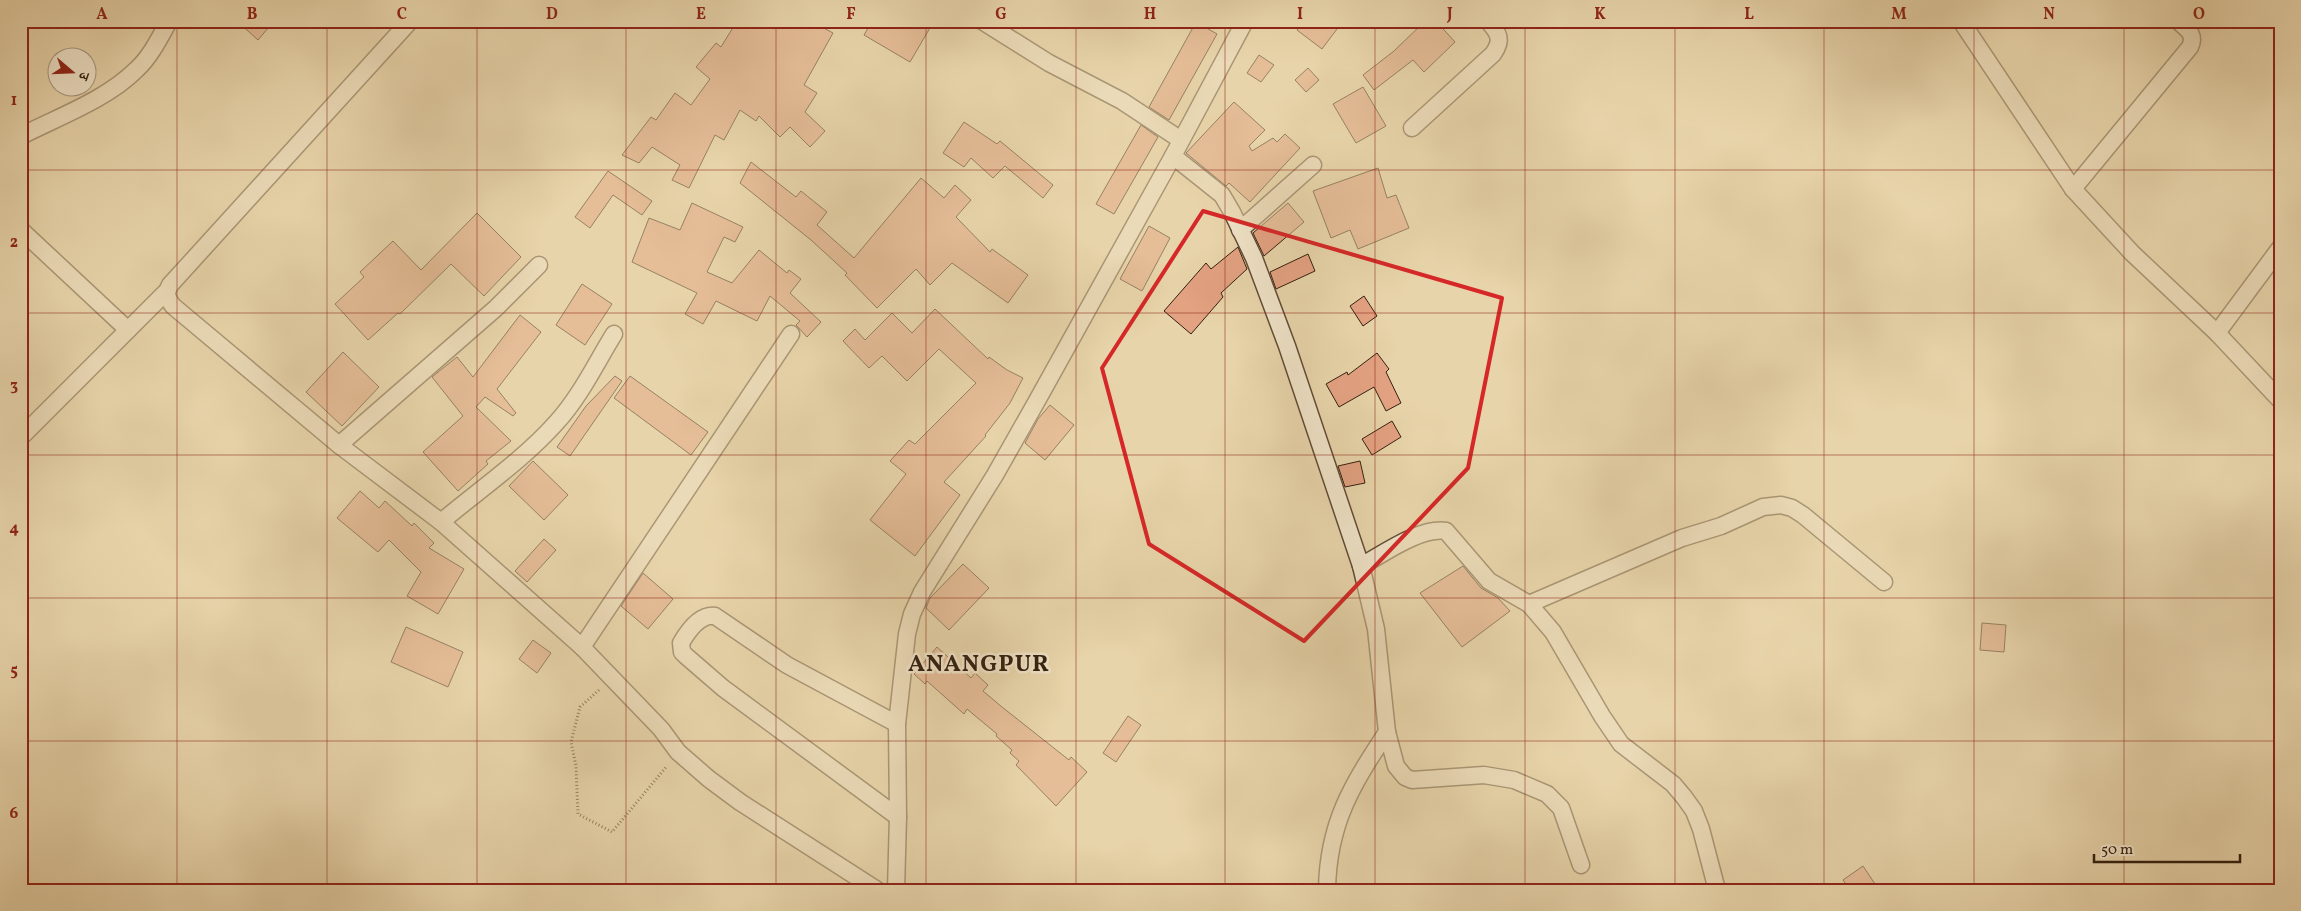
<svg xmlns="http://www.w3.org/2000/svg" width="2301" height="911" font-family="Vollkorn,'Noto Serif Devanagari',serif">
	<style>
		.building { fill: #e3a282; stroke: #332010 }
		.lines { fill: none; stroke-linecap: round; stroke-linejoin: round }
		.street-casing { stroke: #604d36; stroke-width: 19 }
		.path { stroke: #332010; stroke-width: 3; stroke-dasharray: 1 2.5; stroke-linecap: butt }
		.street { stroke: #f0e3c8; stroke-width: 16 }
		.marked { fill: none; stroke: #d62828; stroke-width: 4; stroke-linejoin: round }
		.grid { fill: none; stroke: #8f2418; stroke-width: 1; stroke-opacity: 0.55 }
		.labels { text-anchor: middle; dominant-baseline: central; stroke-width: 5; stroke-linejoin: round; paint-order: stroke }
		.district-label { font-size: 24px; font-weight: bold; letter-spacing: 1px; fill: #332010; stroke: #f0e3c8 }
		.neatline { fill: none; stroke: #8f2418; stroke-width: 2 }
		.grid-label { font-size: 16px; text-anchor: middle; font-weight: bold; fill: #8f2418 }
	</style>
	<rect width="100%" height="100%" fill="#e8d4aa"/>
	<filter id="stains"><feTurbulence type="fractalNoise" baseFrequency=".004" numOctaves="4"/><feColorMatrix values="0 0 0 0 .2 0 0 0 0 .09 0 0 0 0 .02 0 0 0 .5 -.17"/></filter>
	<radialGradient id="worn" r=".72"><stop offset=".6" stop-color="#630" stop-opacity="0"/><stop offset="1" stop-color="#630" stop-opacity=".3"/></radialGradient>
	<g class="building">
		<polygon points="237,21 274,21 258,40"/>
		<polygon points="737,21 811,21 833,33 804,85 817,93 805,112 825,131 810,147 790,127 780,137 759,116 756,121 740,110 724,140 715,135 689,188 672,180 680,165 652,147 639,163 622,155 651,117 656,120 675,93 691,105 710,79 696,67 716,43 721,47"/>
		<polygon points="872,21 934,21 910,62 864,35"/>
		<polygon points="1303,21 1343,21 1322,49 1297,30"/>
		<polygon points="1425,21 1436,21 1455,42 1424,72 1413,60 1374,90 1363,75 1394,51"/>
		<polygon points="1196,22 1217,34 1169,120 1149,107"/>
		<polygon points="1259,55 1274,65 1261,82 1247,73"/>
		<polygon points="1308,68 1319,80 1306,92 1295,80"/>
		<polygon points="1363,87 1386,126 1356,143 1333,104"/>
		<polygon points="1234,102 1265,130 1249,146 1252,151 1273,138 1277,142 1285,134 1300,148 1250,202 1229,183 1226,186 1186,153"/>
		<polygon points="964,122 997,144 1000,141 1053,185 1043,198 1005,166 993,178 971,158 964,167 943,153"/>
		<polygon points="1141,125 1158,137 1114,214 1096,204"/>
		<polygon points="751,162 796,197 801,191 827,212 817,225 854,258 921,178 944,198 955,185 971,200 956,217 990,252 992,249 1028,275 1008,303 952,263 930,285 916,269 877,308 845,275 847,273 811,240 740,183"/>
		<polygon points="1378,168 1387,198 1396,195 1409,228 1358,249 1350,230 1331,238 1313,191"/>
		<polygon points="608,171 652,201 642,215 613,195 590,228 575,217"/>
		<polygon points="692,203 743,227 735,242 724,237 707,272 732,283 759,250 787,273 789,270 801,279 790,293 821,322 807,337 796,325 800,321 770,296 757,321 716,301 703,324 685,314 697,293 632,262 649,218 680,230"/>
		<polygon points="1288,203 1304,222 1264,256 1253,233"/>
		<polygon points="477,213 521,257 484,296 451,264 400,314 398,313 368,340 335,304 364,277 360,272 393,241 421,270"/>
		<polygon points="1149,226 1170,238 1142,291 1120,279"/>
		<polygon points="1238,247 1247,269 1221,293 1223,297 1191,334 1164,311 1206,263 1211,269"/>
		<polygon points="1308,254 1315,271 1276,289 1270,272"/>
		<polygon points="582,284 612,304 585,345 556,325"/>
		<polygon points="1364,296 1377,316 1363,326 1350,306"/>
		<polygon points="935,309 988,359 989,357 1007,370 1023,378 1010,403 985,435 986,436 944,482 960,495 915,556 870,520 906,474 890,461 909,440 915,444 976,383 939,349 907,381 882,356 869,368 843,341 855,329 865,340 892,313 912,333"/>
		<polygon points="520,315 541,332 497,389 516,413 513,416 485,397 476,407 511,441 486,461 488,464 458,491 423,452 463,416 432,377 457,357 473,377"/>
		<polygon points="343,352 379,387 342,426 306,392"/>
		<polygon points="1377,353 1389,369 1386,372 1401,403 1386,411 1374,387 1339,407 1326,384 1347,372 1348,375"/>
		<polygon points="615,376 622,381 570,456 557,447 586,406"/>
		<polygon points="630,376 708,432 691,455 614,398"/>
		<polygon points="1050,405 1074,425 1045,460 1025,443 1038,419"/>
		<polygon points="1392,421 1401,437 1372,455 1362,439"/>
		<polygon points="533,461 568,495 544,520 509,486"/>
		<polygon points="1360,461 1365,483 1345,487 1338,466"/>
		<polygon points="360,491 379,508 385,501 412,526 414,523 434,543 429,548 464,569 438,614 407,596 421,572 389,540 378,552 337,518"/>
		<polygon points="544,539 556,550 527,582 515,571"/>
		<polygon points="963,564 989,588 949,630 926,608 930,598"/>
		<polygon points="1463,566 1481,588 1498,598 1510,611 1462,647 1420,593"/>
		<polygon points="643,573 673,599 648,629 621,606"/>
		<polygon points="1982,623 2006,625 2004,652 1980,650"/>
		<polygon points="406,627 463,652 448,687 391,662"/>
		<polygon points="533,640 551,653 537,673 519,659"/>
		<polygon points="937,647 971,678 975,673 988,685 983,691 1002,707 1069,760 1071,757 1087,772 1056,806 1016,765 1019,761 1010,753 1012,750 996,736 997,734 967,709 964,714 927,681 925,684 914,674"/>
		<polygon points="1128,716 1141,725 1116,762 1103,753"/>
		<polygon points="1863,866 1879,890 1850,890 1843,880"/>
	</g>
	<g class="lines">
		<g class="street-casing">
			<g id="street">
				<path d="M410 21 170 285C165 294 167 298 173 306L339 445 441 522 582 647 661 729 678 752 709 779 740 802 877 890"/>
				<polyline points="982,21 1049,63 1122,101 1181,140"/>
				<polyline points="1961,21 2073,189 2132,253 2217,333 2280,400"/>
				<path d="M1412 128 1493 54C1503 40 1499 33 1488 21"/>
				<path d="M21 136C60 116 106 100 137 69 151 56 160 37 169 21"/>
				<polyline points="1173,156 1222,195 1232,212 1254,258 1287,346 1361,566 1376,629 1387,732 1396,766 1405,777 1412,780 1484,775 1514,780 1547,794 1561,808 1581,865"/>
				<path d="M2073 189 2190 47C2196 34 2187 29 2178 21"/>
				<polyline points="21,230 128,330"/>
				<polyline points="1240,230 1313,165"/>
				<polyline points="2217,333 2280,248"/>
				<polyline points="21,437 166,292"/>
				<polyline points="339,445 496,308 539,265"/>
				<path d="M441 522C479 490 523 460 556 423 580 397 596 363 614 334"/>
				<path d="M1361 566C1383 554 1420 527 1446 531L1489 581 1529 604 1553 632 1602 716 1621 744 1673 784 1684 797 1694 811 1701 829 1717 890"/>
				<polyline points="1529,604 1682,538 1721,526 1763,507 1781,505 1792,508 1803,515 1884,582"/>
				<polyline points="582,647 791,334"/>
				<path d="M897 724 787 665 715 616C700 614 688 631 681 643L682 652 686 656 723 688 898 817"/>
				<polyline points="896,890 898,817 897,724 907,634 912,614 922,592 995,475 1038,399 1173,156 1245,21"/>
				<path d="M1327 890C1328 823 1352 785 1387 732"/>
			</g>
		</g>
		<polyline class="path" points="599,690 580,707 571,742 576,766 578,814 612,832 667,766"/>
		<use href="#street" class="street"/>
	</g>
	<path d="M0 0H2301V911H0ZM1203 211 1502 298 1468 468 1304 641 1149 544 1102 368Z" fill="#e8d4aa" fill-opacity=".55" fill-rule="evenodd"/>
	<path class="marked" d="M1203 211 1502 298 1468 468 1304 641 1149 544 1102 368Z"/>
	<path class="grid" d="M177 21V890M327 21V890M477 21V890M626 21V890M776 21V890M926 21V890M1076 21V890M1225 21V890M1375 21V890M1525 21V890M1675 21V890M1824 21V890M1974 21V890M2124 21V890M21 170H2280M21 313H2280M21 455H2280M21 598H2280M21 741H2280"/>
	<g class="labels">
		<g class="district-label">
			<text x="979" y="665">ANANGPUR</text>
		</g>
	</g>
	<rect width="2301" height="911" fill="none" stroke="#e8d4aa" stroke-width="55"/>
	<g transform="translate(72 72) rotate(109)"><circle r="24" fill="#f0e3c8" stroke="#a4957e"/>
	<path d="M0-4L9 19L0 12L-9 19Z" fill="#8f2418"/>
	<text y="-8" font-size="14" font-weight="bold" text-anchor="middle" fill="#332010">उ</text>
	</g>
	<path d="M2094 854v8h146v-8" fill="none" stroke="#332010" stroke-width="2.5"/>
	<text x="2101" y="854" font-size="15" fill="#332010" stroke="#f0e3c8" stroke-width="4" paint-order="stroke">50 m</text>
	<rect x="28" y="28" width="2246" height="856" class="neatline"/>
	<g class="grid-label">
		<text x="102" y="19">A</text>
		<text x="252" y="19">B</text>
		<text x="402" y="19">C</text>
		<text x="552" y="19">D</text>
		<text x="701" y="19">E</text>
		<text x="851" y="19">F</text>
		<text x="1001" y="19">G</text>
		<text x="1150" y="19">H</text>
		<text x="1300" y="19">I</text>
		<text x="1450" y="19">J</text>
		<text x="1600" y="19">K</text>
		<text x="1749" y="19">L</text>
		<text x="1899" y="19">M</text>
		<text x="2049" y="19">N</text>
		<text x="2199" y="19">O</text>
		<text x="14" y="105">1</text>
		<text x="14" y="247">2</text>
		<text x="14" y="390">3</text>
		<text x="14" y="533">4</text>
		<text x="14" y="675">5</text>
		<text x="14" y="818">6</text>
	</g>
	<rect width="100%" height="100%" filter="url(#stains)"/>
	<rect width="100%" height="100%" fill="url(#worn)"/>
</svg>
